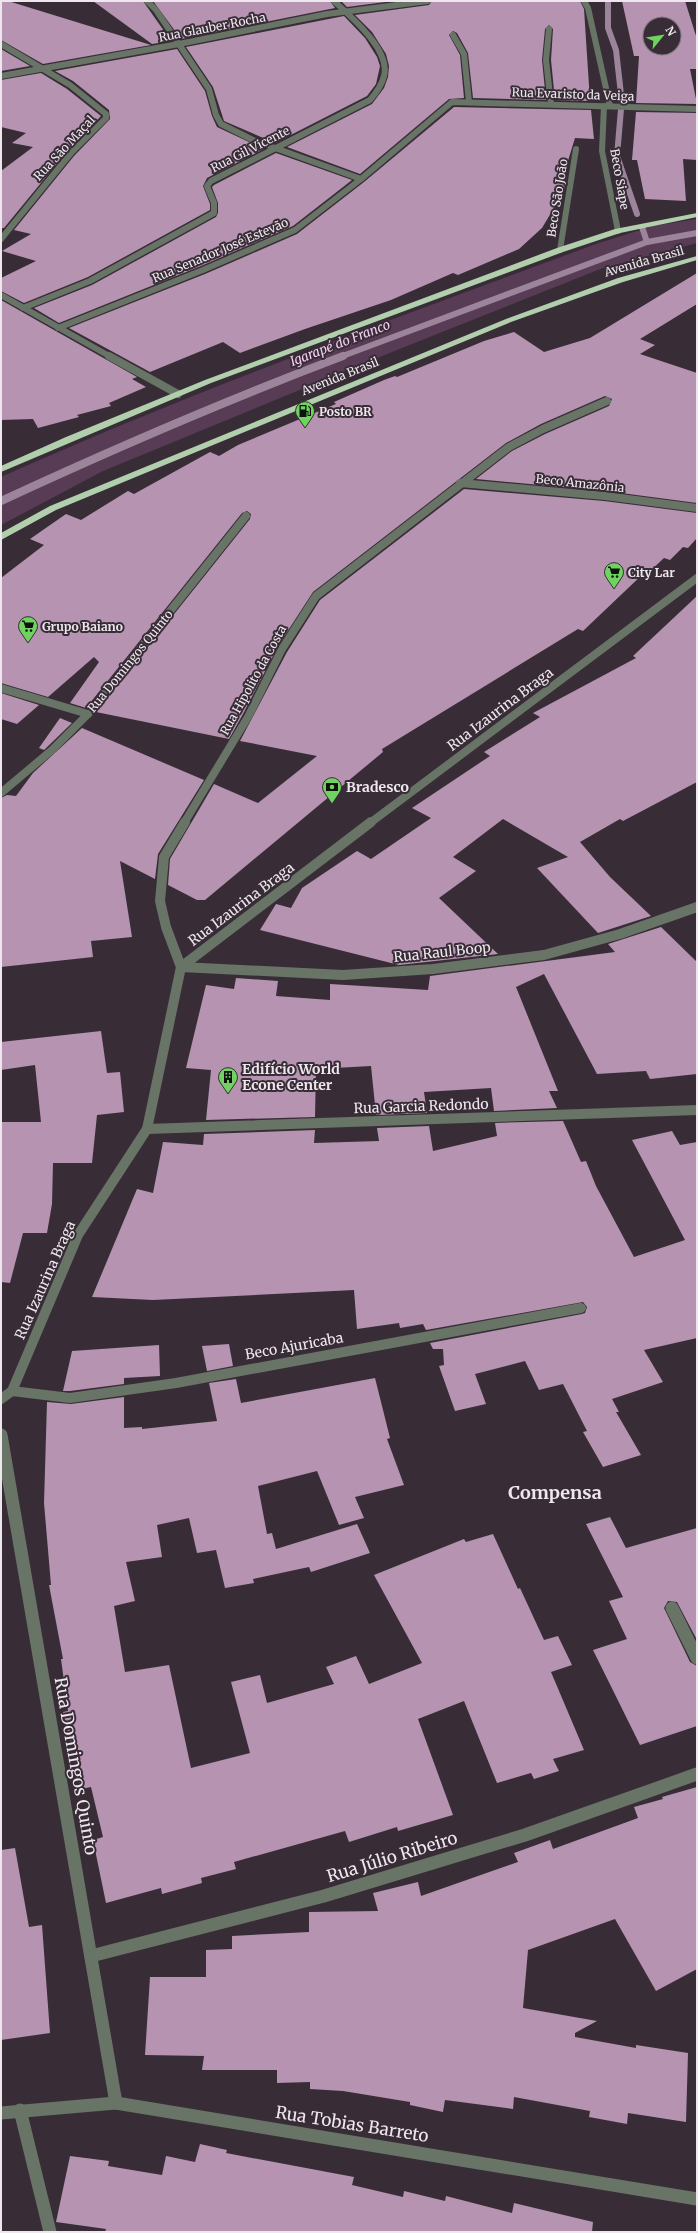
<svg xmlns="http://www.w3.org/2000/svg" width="698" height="2233" font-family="Merriweather,serif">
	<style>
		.green { fill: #583b55 }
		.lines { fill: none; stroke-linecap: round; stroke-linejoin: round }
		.stream-far1 { stroke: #9c849a; stroke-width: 6 }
		.stream { stroke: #9c849a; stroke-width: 8 }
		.building { fill: #b593b1; fill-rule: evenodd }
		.minor-far3 { stroke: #687466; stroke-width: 6 }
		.minor-far2 { stroke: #687466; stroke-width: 8 }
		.minor-far1 { stroke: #687466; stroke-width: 10 }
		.minor { stroke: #687466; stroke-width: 13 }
		.highway { fill: #b1cfac; fill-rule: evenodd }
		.labels { text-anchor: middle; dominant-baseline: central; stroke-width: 4; stroke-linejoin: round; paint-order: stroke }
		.far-street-label { font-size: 12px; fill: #efe7ee; stroke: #382d37 }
		.far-poi-label { font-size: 12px; font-weight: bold; fill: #efe7ee; stroke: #382d37; text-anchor: start }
		.far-water-label { font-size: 13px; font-style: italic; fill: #f9cef5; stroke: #382d37 }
		.street-label { font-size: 14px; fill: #efe7ee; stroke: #382d37 }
		.poi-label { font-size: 14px; font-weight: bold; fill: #efe7ee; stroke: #382d37; text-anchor: start }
		.near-street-label { font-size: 17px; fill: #efe7ee; stroke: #382d37 }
		.district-label { font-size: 18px; font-weight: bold; fill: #efe7ee; stroke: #382d37 }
	</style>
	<rect width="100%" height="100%" fill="#382d37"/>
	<path class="green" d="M697 219V243L603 268 397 350 103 471 1 525V477C195 390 396 318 596 244L653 226Z"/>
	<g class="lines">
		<g class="stream-far1">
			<polyline points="608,1 608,28 616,50 622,103"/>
			<polyline points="621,109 617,156 637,214"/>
			<polyline points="642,227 647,242"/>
			<polyline points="340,357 647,242 697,233"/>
		</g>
		<path class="stream" d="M1 501C113 449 227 400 343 356"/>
	</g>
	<g class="building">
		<polygon points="1,1 8,1 151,45 43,64 1,40"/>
		<polygon points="93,1 143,1 171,41 152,44"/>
		<polygon points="153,1 330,1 335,8 181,39"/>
		<polygon points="341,1 393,1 347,7"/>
		<polygon points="432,1 580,1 584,9 590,101 555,100 551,60 553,29 549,25 545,29 542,60 546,100 473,98 468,53 457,33 453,31 449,35 460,55 464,98 449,99 360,174 287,147 372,104 384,88 388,77 389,66 386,54 372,32 355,15 429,5"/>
		<path d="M622 1H685L697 39V69H690L697 104 636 103 639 56H634ZM650 24H674V48H650Z"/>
		<polygon points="344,16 365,38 377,57 380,66 376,84 367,96 275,143 224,121 213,87 186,47"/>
		<polygon points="1,49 30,66 1,71"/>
		<polygon points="177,49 205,91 212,116 217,127 264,149 207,178 203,186 210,204 210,210 88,277 24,303 1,291 1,278 36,261 2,251 31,234 14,230 74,156 110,119 109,110 73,81 55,71"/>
		<polygon points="41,73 67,89 101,116 68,150 4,228 1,228 1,171 33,147 12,143 26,133 1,127 1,80"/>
		<polygon points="454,107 591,110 594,139 575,138 567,164 564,191 542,228 519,249 458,275 453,273 391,300 305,329 240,353 223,342 150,372 69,328 205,274 297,234 364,182"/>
		<polygon points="636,112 697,113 697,160 683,159 686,201 645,199 637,160 632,160"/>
		<polygon points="276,153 352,180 293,226 201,266 59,323 34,308 92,285 216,217 218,213 218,203 212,187 214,185"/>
		<polygon points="697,273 697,304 640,339 655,345 640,354 697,373 697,503 606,491 476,479 512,451 545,434 609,406 612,399 605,396 541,424 506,443 313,592 278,646 243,714 229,739 96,712 250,519 251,514 247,511 242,513 86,708 70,703 99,662 94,657 48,697 1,683 1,578 44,545 30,539 66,514 81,520 128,491 134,494 210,452 219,456 238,445 336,404 334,402 384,380 395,376 397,377 484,341 514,332 544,352 590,338"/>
		<polygon points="1,300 137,377 132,379 146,387 109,403 111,406 77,415 79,417 38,428 33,419 1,420"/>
		<polygon points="464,489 604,501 697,513 697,538 688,548 683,547 670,560 664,558 647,574 644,573 583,631 578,629 382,749 383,752 205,900 197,900 168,885 170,859 214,784 258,803 317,756 240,741 287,652 320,600"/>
		<polygon points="697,596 697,782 623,821 620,819 580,842 610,877 651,916 598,933 537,868 568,857 503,819 453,857 476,871 439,898 498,954 399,965 260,930 276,904 291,908 302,888 357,851 371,859 431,818 412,808 490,756 484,752 540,717 533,713 636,658 633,656"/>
		<polygon points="1,693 39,705 17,724 1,719"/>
		<polygon points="60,718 72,723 44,750 39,748"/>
		<polygon points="82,728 204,780 158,854 155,879 120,861 132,937 91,941 93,957 1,967 1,798 7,795 16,796 33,773"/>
		<polygon points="661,927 697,962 697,1074 650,1079 646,1071 597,1074 544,974 516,987 558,1091 549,1091 557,1108 494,1111 491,1088 424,1092 427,1113 376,1115 371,1066 316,1069 315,1117 206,1120 211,1070 186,1068 206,985 234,989 236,978 278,981 276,996 330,1000 330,984 428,990 430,976 615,952 608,944"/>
		<polygon points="101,1031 107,1073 120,1072 124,1112 97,1115 92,1163 53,1163 52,1204 47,1233 23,1233 10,1283 1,1282 1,1122 41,1122 35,1065 1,1070 1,1042"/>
		<polygon points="563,1121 581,1162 586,1161 596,1186 634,1257 685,1240 632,1140 672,1131 680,1145 697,1142 697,1338 644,1350 663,1382 612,1399 619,1412 616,1412 641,1455 603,1467 583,1432 587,1431 563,1384 539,1390 525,1361 475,1374 486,1404 455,1411 439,1366 444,1365 443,1349 433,1349 430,1343 582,1314 585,1313 587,1307 583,1302 426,1330 423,1324 400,1328 399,1323 357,1329 354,1290 153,1300 92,1297 137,1189 153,1193 163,1142 203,1145 204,1134 315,1130 314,1143 379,1141 377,1128 429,1126 433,1151 497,1136 495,1123"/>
		<polygon points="229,1344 233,1366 207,1371 202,1346"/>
		<polygon points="159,1345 160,1376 124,1378 124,1384 70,1391 63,1391 72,1351"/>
		<polygon points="375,1378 390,1438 387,1439 404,1485 355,1497 364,1518 339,1525 317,1471 258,1486 267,1534 272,1533 276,1549 357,1524 370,1553 311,1572 309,1567 253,1579 254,1583 225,1588 216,1550 197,1553 189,1518 157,1525 162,1557 126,1562 135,1601 114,1606 125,1672 169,1665 191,1768 250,1753 231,1682 260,1675 267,1703 334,1684 326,1667 356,1656 369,1684 422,1663 374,1575 464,1539 466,1542 493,1534 518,1589 520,1588 544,1640 558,1636 572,1665 551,1672 584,1750 553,1759 559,1771 534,1779 531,1773 497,1783 464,1701 418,1719 453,1815 398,1831 397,1827 349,1842 345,1831 234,1862 236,1869 201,1878 202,1883 162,1894 161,1888 106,1903 93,1840 103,1837 91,1787 81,1789 63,1712 68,1711 61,1659 63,1659 49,1585 51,1585 44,1503 47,1402 71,1404 124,1397 124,1428 142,1427 142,1429 217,1421 209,1383 236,1379 241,1403"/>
		<polygon points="610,1517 626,1548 697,1528 697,1640 677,1602 668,1601 664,1608 690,1662 697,1666 697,1726 640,1745 593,1650 627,1639 609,1601 623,1597 586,1524"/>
		<polygon points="697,1787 697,1969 656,1991 615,1919 528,1950 523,2008 597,2021 575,2033 575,2037 636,2048 636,2045 688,2053 686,2122 628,2113 627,2124 589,2117 590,2111 514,2097 513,2109 445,2100 443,2112 410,2105 410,2102 343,2091 310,2089 310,2082 277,2083 277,2070 202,2070 204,2056 145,2055 150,1977 206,1977 206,1950 232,1949 232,1936 309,1932 309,1912 378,1911 373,1893 418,1882 421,1896 518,1862 514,1853 550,1840 553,1849 638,1818 634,1807 663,1799 662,1797"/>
		<polygon points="15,1848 29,1927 42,1925 50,2033 1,2040 1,1850"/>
		<polygon points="200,2144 227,2150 226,2153 354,2177 352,2185 403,2197 404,2191 445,2201 446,2196 512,2213 514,2203 593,2222 592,2232 105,2232 106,2229 56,2222 70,2156 109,2161 108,2166 162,2175 166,2156 195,2162"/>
	</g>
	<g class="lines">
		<g class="minor-far3">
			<polyline points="147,1 156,10 209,89 216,115 221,124 253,140 361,179"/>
			<polyline points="584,1 588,8 610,106"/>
			<polyline points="549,29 546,60 551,104"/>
			<polyline points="453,35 464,54 469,102"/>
			<polyline points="1,44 70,85 106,114 106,118 71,153 1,239"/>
			<polyline points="1,76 179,44 327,14 428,1"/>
			<polyline points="604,106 602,151 618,231"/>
			<polyline points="560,250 576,149"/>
			<polyline points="1,295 111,357"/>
			<path d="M23 308 90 281 214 213V203L207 186 211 181 370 100C376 93 382 85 384 76 391 50 351 17 334 1"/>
			<polyline points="58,328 203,270 295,230 361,179 452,102 697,109"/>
		</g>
		<g class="minor-far2">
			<polyline points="109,356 178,394"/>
			<polyline points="460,483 605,496 697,508"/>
			<polyline points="1,688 88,714"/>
			<polyline points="1,793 52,750 88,714 246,516"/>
			<polyline points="184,823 248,717 282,649 316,596 509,447 543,429 607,401"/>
			<polyline points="370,823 697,578"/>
		</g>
		<g class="minor-far1">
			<polyline points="181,967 166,927 160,901 164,857 185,822"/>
			<polyline points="181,967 343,975 433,969 544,955 620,934 697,907"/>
			<polyline points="147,1129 697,1110"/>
			<polyline points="12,1391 70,1398 176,1383 581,1308"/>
			<polyline points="1,1399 12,1391 78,1235 147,1129 181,967 371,822"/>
		</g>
		<g class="minor">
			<polyline points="1,1435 116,2103"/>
			<polyline points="672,1608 697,1658"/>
			<polyline points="91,1956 324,1896 525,1835 697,1774"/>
			<polyline points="20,2110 50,2232"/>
			<polyline points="1,2113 116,2103 697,2199"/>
		</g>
		<g class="highway">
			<polygon points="697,213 697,217 620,233 563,252 211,383 1,472 1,466 66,437 205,380 557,248 615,229"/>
			<polygon points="697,256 697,260 623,282 511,322 56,510 1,540 1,533 50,506 506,319 618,278"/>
		</g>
	</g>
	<defs>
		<g id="fuel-pin" transform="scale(1)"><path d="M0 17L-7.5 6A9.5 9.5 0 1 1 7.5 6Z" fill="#6fd35f" stroke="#382d37"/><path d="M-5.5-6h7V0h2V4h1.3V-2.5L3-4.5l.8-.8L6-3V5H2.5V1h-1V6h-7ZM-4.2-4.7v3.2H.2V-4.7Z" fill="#111"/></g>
		<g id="supermarket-pin" transform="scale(1)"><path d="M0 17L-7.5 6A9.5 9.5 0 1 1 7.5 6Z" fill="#6fd35f" stroke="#382d37"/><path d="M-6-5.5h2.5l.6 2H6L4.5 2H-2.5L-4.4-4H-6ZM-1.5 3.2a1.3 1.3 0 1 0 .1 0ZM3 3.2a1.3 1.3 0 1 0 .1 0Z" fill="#111"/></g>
		<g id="bank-pin" transform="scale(1)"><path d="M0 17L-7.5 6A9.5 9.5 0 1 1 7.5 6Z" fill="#6fd35f" stroke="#382d37"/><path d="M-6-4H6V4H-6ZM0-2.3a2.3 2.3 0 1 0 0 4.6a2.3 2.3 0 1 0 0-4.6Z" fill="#111"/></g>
		<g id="building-pin" transform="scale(1)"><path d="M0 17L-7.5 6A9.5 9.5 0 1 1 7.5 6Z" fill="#6fd35f" stroke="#382d37"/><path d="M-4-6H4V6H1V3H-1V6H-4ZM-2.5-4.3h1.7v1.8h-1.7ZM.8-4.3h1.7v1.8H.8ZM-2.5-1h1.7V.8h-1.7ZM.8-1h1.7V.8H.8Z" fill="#111"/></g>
	</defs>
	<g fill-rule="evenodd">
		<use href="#fuel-pin" x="305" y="411"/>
		<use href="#supermarket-pin" x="614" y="572"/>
		<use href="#supermarket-pin" x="28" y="626"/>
		<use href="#bank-pin" x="332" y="787"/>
		<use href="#building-pin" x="228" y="1077"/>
	</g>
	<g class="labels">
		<g class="far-street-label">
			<text transform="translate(212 27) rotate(-11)">Rua Glauber Rocha</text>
			<text transform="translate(573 94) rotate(2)">Rua Evaristo da Veiga</text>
			<text transform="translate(64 148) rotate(-47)">Rua São Maçal</text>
			<text transform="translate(250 149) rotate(-27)">Rua Gil Vicente</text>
			<text transform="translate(620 179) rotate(80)">Beco Siape</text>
			<text transform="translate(557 198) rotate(-81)">Beco São João</text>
			<text transform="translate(220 250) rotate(-23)">Rua Senador José Estevão</text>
			<text transform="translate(644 261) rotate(-16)">Avenida Brasil</text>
			<text transform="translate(340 376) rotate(-22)">Avenida Brasil</text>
			<text transform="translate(580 483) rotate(6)">Beco Amazônia</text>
			<text transform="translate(130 661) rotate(-51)">Rua Domingos Quinto</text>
			<text transform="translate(253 680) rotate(-61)">Rua Hipolito da Costa</text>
		</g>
		<g class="far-poi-label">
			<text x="319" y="411">Posto BR</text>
			<text x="628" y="572">City Lar</text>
			<text x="42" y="626">Grupo Baiano</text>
		</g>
		<g class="far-water-label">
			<text transform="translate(340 343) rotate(-21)">Igarapé do Franco</text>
		</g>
		<g class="street-label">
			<text transform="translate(500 709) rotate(-37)">Rua Izaurina Braga</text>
			<text transform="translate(241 904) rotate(-37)">Rua Izaurina Braga</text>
			<text transform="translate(442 952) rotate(-6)">Rua Raul Boop</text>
			<text transform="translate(421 1106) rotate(-2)">Rua Garcia Redondo</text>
			<text transform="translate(45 1280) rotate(-66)">Rua Izaurina Braga</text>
			<text transform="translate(294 1346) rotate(-10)">Beco Ajuricaba</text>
		</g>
		<g class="poi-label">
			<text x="346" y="787">Bradesco</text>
			<text x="242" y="1069">Edifício World<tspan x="242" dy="16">Econe Center</tspan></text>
		</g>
		<g class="near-street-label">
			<text transform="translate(76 1766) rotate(80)">Rua Domingos Quinto</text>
			<text transform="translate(392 1857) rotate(-17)">Rua Júlio Ribeiro</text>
			<text transform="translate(352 2124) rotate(9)">Rua Tobias Barreto</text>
		</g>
		<g class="district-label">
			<text x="555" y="1492">Compensa</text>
		</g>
	</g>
	<rect width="698" height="2233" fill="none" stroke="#efe7ee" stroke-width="4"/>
	<g transform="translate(662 36) rotate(60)"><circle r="19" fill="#382d37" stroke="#817780"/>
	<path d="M0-3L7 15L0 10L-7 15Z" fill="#6fd35f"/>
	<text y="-6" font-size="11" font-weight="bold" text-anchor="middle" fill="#efe7ee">N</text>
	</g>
</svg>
